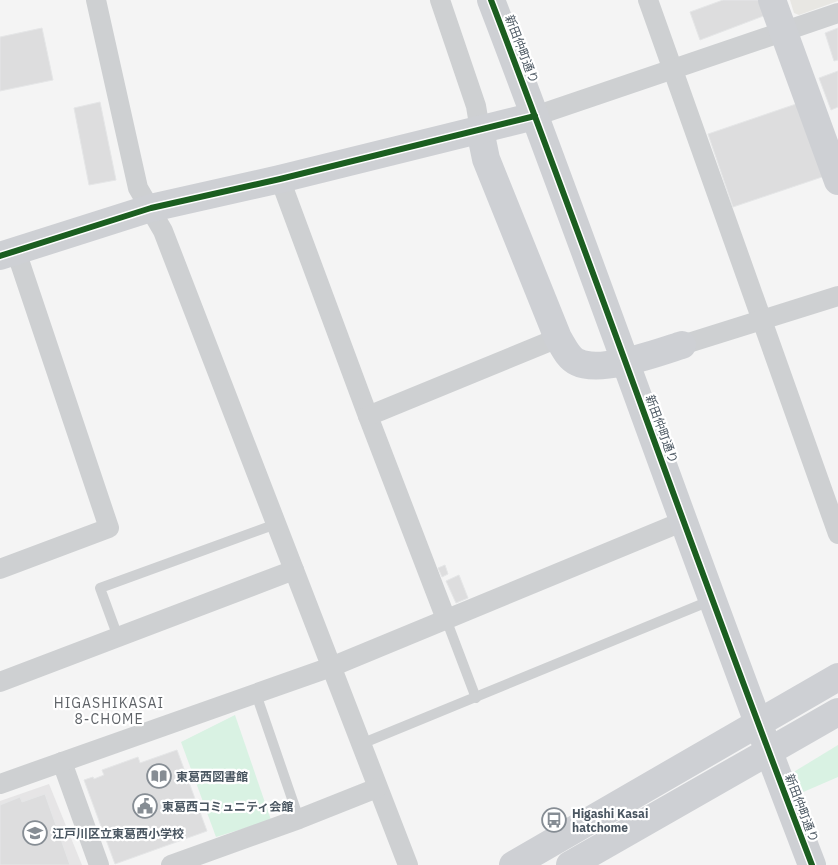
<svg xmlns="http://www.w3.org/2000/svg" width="838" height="865" font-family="'IBM Plex Sans','Noto Sans JP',sans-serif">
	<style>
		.commercial { fill: #e8e7e3 }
		.education { fill: #e6e5e6 }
		.green { fill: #d9f2e3 }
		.building { fill: #ddddde; stroke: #e5e6e7 }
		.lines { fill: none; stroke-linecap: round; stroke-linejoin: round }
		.lane { stroke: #ced0d2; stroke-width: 10 }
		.street { stroke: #ced0d2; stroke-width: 20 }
		.secondary { stroke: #ced0d4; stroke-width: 28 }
		.cycleway-casing { stroke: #fff; stroke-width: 9 }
		.cycleway { stroke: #1b5e20; stroke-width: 6 }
		.labels { text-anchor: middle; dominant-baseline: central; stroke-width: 4.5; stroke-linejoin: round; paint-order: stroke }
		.street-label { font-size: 12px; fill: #4a5661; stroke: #fff }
		.poi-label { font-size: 12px; font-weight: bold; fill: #4a5661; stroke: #fff; text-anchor: start }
		.neighbourhood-label { font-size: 14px; letter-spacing: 1px; fill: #5f6368; stroke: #fff }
	</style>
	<rect width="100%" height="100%" fill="#f4f4f4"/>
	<polygon class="commercial" points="790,0 838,0 838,1 799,15 794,13"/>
	<polygon class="education" points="49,784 82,865 0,865 0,801"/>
	<g class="green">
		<polygon points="235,715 271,820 216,837 181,742"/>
		<polygon points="838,745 838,777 801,793 792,773"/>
	</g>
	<g class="building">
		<polygon points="723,0 760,0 766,15 700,40 690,12"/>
		<polygon points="42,28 53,80 0,91 0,37"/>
		<polygon points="838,28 838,60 834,61 825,33"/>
		<polygon points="838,71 838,107 831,110 819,78"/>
		<polygon points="100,102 116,180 89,185 74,108"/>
		<polygon points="799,103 825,176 733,207 708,134"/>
		<polygon points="445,565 448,574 442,577 438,568"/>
		<polygon points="459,575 468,598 456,603 446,581"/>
		<polygon points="177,750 207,831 115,864 84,780 93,777 94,779 104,775 102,770 138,757 140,763"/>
		<polygon points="45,794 70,865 0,865 0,805 20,797 22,802"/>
	</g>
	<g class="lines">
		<g class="lane">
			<polyline points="446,619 476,698"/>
			<polyline points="118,637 100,588 276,524"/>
			<polyline points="256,694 299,819"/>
			<polyline points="361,744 712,600"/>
		</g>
		<g class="street">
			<polyline points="96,0 138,188 163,231 408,865"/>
			<polyline points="440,0 476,106 480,130"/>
			<polyline points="648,0 838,534"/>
			<polyline points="535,116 838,13"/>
			<polyline points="280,179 368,416 446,619"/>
			<polyline points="682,345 838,296"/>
			<polyline points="368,416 558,338"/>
			<polyline points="0,569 109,528 16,251"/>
			<polyline points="0,682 294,570"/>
			<polyline points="62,762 99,865"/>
			<polyline points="0,784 331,667 684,521"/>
			<polyline points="171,865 299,819 377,788"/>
		</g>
		<g class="secondary">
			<path d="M491 0C601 287 701 578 812 865"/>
			<polyline points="772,0 838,181"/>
			<path d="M480 130 486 159 558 338C563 346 568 358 577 362 600 374 657 353 682 345"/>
			<polyline points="0,256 151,208 280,179 535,116"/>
			<polyline points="513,865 838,677"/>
			<polyline points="570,865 838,712"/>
		</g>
		<g class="cycleway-casing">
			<g id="cycleway">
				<path d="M491 0C601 287 701 578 812 865"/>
				<polyline points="0,256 151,208 280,179 535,116"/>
			</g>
		</g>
		<use href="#cycleway" class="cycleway"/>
	</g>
	<defs>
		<g id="library-ring" transform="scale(1.25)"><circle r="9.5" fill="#fff" stroke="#868d94" stroke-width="1.5"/><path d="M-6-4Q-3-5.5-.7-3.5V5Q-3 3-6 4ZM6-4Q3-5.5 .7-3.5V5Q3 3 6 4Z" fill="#868d94"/></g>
		<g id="civic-ring" transform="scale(1.25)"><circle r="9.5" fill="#fff" stroke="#868d94" stroke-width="1.5"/><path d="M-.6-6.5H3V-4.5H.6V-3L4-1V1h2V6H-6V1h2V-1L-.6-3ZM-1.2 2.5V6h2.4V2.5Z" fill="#868d94"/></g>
		<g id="bus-ring" transform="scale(1.25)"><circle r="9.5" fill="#fff" stroke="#868d94" stroke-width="1.5"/><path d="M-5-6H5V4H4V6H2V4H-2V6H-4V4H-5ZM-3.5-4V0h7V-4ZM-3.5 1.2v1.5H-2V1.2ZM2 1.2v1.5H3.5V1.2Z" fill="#868d94"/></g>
		<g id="school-ring" transform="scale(1.25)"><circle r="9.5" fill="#fff" stroke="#868d94" stroke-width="1.5"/><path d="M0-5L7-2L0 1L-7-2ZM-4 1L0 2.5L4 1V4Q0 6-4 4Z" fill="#868d94"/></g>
	</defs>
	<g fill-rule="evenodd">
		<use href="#library-ring" x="159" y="776"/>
		<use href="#civic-ring" x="145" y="806"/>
		<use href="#bus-ring" x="554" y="820"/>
		<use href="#school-ring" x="35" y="833"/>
	</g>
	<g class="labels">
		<g class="street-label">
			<text transform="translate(522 49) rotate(69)">新田仲町通り</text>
			<text transform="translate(662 429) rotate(70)">新田仲町通り</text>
			<text transform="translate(802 808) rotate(69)">新田仲町通り</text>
		</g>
		<g class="poi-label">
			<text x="176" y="776">東葛西図書館</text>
			<text x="162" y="806">東葛西コミュニティ会館</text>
			<text x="572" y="813">Higashi Kasai<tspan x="572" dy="14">hatchome</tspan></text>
			<text x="52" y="833">江戸川区立東葛西小学校</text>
		</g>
		<g class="neighbourhood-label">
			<text x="109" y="703">HIGASHIKASAI<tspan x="109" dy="16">8-CHOME</tspan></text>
		</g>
	</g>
</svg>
